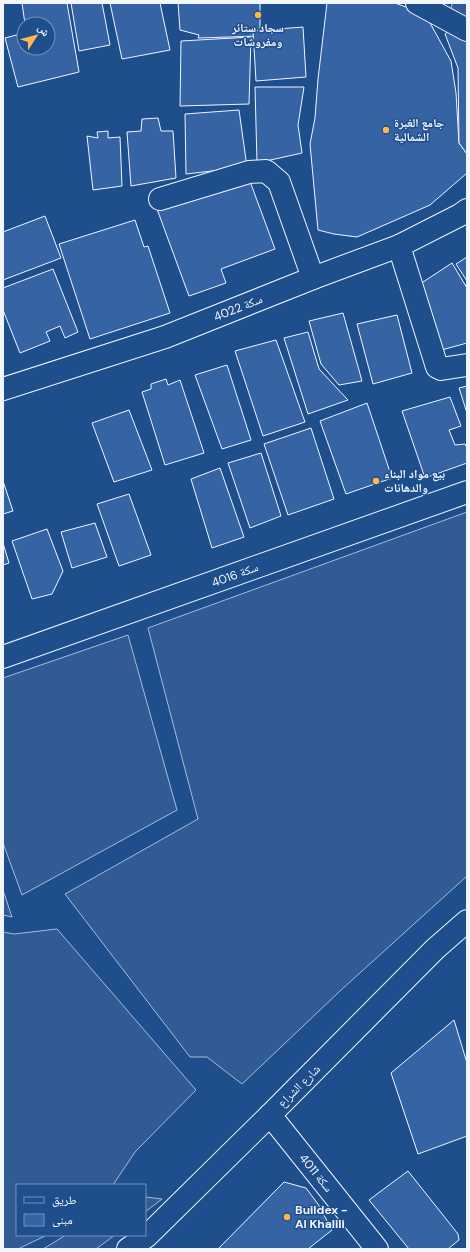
<svg xmlns="http://www.w3.org/2000/svg" width="470" height="1252" font-family="'DM Sans','Noto Naskh Arabic',sans-serif">
	<style>
		.built { fill: #305b95; stroke: #a8bbd7 }
		.building { fill: #3563a3; stroke: #f2f6ff }
		.lines { fill: none; stroke-linecap: round; stroke-linejoin: round }
		.minor-casing { stroke: #f2f6ff; stroke-width: 24 }
		.minor { stroke: #1f4e8c; stroke-width: 22 }
		.poi-dot { fill: #ffb74d; stroke: #1f4e8c; stroke-width: 1.5 }
		.labels { text-anchor: middle; dominant-baseline: central; stroke-width: 3; stroke-linejoin: round; paint-order: stroke }
		.poi-label { font-size: 12px; font-weight: bold; fill: #f2f6ff; stroke: #1f4e8c; text-anchor: start }
		.street-label { font-size: 12px; fill: #f2f6ff; stroke: #1f4e8c }
	</style>
	<rect width="100%" height="100%" fill="#1f4e8c"/>
	<g class="built">
		<polygon points="452,3 467,3 467,24 451,14"/>
		<polygon points="467,512 467,876 340,991 242,1084 207,1057 190,1057 65,894 198,819 148,628"/>
		<polygon points="128,635 177,810 22,895 3,843 3,678"/>
		<polygon points="3,890 12,917 3,915"/>
		<polygon points="57,929 196,1090 135,1152 113,1185 17,1185 17,1235 47,1235 18,1249 3,1249 3,932 14,934"/>
		<polygon points="145,1197 162,1199 145,1212"/>
		<polygon points="66,1235 115,1235 96,1249 43,1249"/>
	</g>
	<g class="building">
		<polygon points="22,3 67,3 79,72 18,87 5,38 24,33 24,48 48,48 48,24 25,24"/>
		<polygon points="71,3 102,3 110,45 79,51"/>
		<polygon points="110,3 160,3 170,50 122,59"/>
		<polygon points="178,3 260,3 260,36 198,38 199,35 180,30"/>
		<polygon points="327,3 395,3 425,14 451,61 456,93 459,143 467,154 467,173 430,205 357,237 334,234 318,230 310,144 315,118 318,79"/>
		<polygon points="303,27 306,77 256,81 253,31"/>
		<polygon points="449,30 467,42 467,154 459,143 458,68 445,34"/>
		<polygon points="251,37 249,104 180,106 181,41"/>
		<polygon points="255,87 304,87 298,125 302,153 257,163"/>
		<polygon points="239,110 247,167 186,174 185,114"/>
		<polygon points="158,118 161,131 173,131 176,178 131,186 127,132 141,131 142,119"/>
		<polygon points="108,131 108,138 120,137 122,186 93,190 87,136 98,138 97,132"/>
		<polygon points="248,176 275,249 221,269 226,283 189,296 157,209"/>
		<polygon points="45,216 61,258 3,280 3,232"/>
		<polygon points="135,220 144,247 148,246 170,313 90,339 59,244"/>
		<polygon points="467,257 467,281 456,264"/>
		<polygon points="452,263 467,288 467,343 438,351 420,284"/>
		<polygon points="53,269 78,332 65,338 60,326 46,332 50,341 20,353 3,310 3,288"/>
		<polygon points="343,313 362,381 339,385 321,364 309,321"/>
		<polygon points="397,315 412,373 373,384 357,324"/>
		<polygon points="308,332 319,369 348,400 308,414 284,338"/>
		<polygon points="276,340 305,422 263,436 235,351"/>
		<polygon points="227,365 251,440 222,449 195,375"/>
		<polygon points="166,379 168,385 180,380 204,453 165,465 142,392 151,389 151,384"/>
		<polygon points="467,386 467,413 459,388"/>
		<polygon points="450,397 461,426 449,430 455,445 465,444 467,448 467,463 425,478 402,411"/>
		<polygon points="367,403 392,478 346,494 320,421"/>
		<polygon points="129,410 152,470 114,482 92,423"/>
		<polygon points="311,428 334,499 288,515 264,444"/>
		<polygon points="261,453 281,516 250,528 228,463"/>
		<polygon points="220,468 244,537 212,548 191,479"/>
		<polygon points="3,481 13,511 3,514"/>
		<polygon points="129,494 151,555 119,566 97,504"/>
		<polygon points="95,523 107,557 72,568 61,532"/>
		<polygon points="47,529 63,571 52,594 32,599 12,541"/>
		<polygon points="3,543 9,563 3,565"/>
		<polygon points="454,1020 467,1063 467,1136 418,1154 391,1073"/>
		<polygon points="408,1171 458,1234 459,1240 448,1249 409,1249 369,1200"/>
		<polygon points="284,1182 306,1188 318,1204 332,1230 308,1249 218,1249"/>
	</g>
	<g class="lines">
		<g class="minor-casing">
			<g id="minor">
				<polyline points="417,3 467,30"/>
				<polyline points="160,199 249,172 266,171 279,182 313,278"/>
				<polyline points="399,246 437,367 441,369 467,365"/>
				<polyline points="3,389 165,337 313,278 399,246 460,215 467,210"/>
				<polyline points="3,657 467,492"/>
				<polyline points="270,1115 377,1249"/>
				<polyline points="128,1249 147,1236 270,1115 435,949 467,921"/>
			</g>
		</g>
		<use href="#minor" class="minor"/>
	</g>
	<g class="poi-dot">
		<circle cx="258" cy="15" r="4"/>
		<circle cx="386" cy="130" r="4"/>
		<circle cx="376" cy="481" r="4"/>
		<circle cx="287" cy="1217" r="4"/>
	</g>
	<g class="labels">
		<g class="poi-label">
			<text x="258" y="28" text-anchor="middle">سجاد ستائر<tspan x="258" dy="14">ومفروشات</tspan></text>
			<text x="394" y="123">جامع الغبرة<tspan x="394" dy="14">الشمالية</tspan></text>
			<text x="384" y="474">بيع مواد البناء<tspan x="384" dy="14">والدهانات</tspan></text>
			<text x="295" y="1210">Buildex -<tspan x="295" dy="14">Al Khalili</tspan></text>
		</g>
		<g class="street-label">
			<text transform="translate(238 308) rotate(-22)">سكة 4022</text>
			<text transform="translate(235 575) rotate(-20)">سكة 4016</text>
			<text transform="translate(299 1086) rotate(-45)">شارع الشراع</text>
			<text transform="translate(316 1173) rotate(51)">سكة 4011</text>
		</g>
	</g>
	<rect width="470" height="1252" fill="none" stroke="#f2f6ff" stroke-width="8"/>
	<rect x="16" y="1184" width="130" height="52" fill="#1f4e8c" stroke="#7391ba"/>
	<rect x="24" y="1197" width="20" height="6" fill="#1f4e8c" stroke="#7391ba"/>
	<text x="52" y="1204" font-size="12" fill="#f2f6ff">طريق</text>
	<rect x="24" y="1214" width="20" height="12" fill="#3563a3" stroke="#7391ba"/>
	<text x="52" y="1224" font-size="12" fill="#f2f6ff">مبنى</text>
	<g transform="translate(36 36) rotate(54)"><circle r="19" fill="#1f4e8c" stroke="#7391ba"/>
	<path d="M0-3L7 15L0 10L-7 15Z" fill="#ffb74d"/>
	<text y="-6" font-size="11" font-weight="bold" text-anchor="middle" fill="#f2f6ff">ش</text>
	</g>
</svg>
